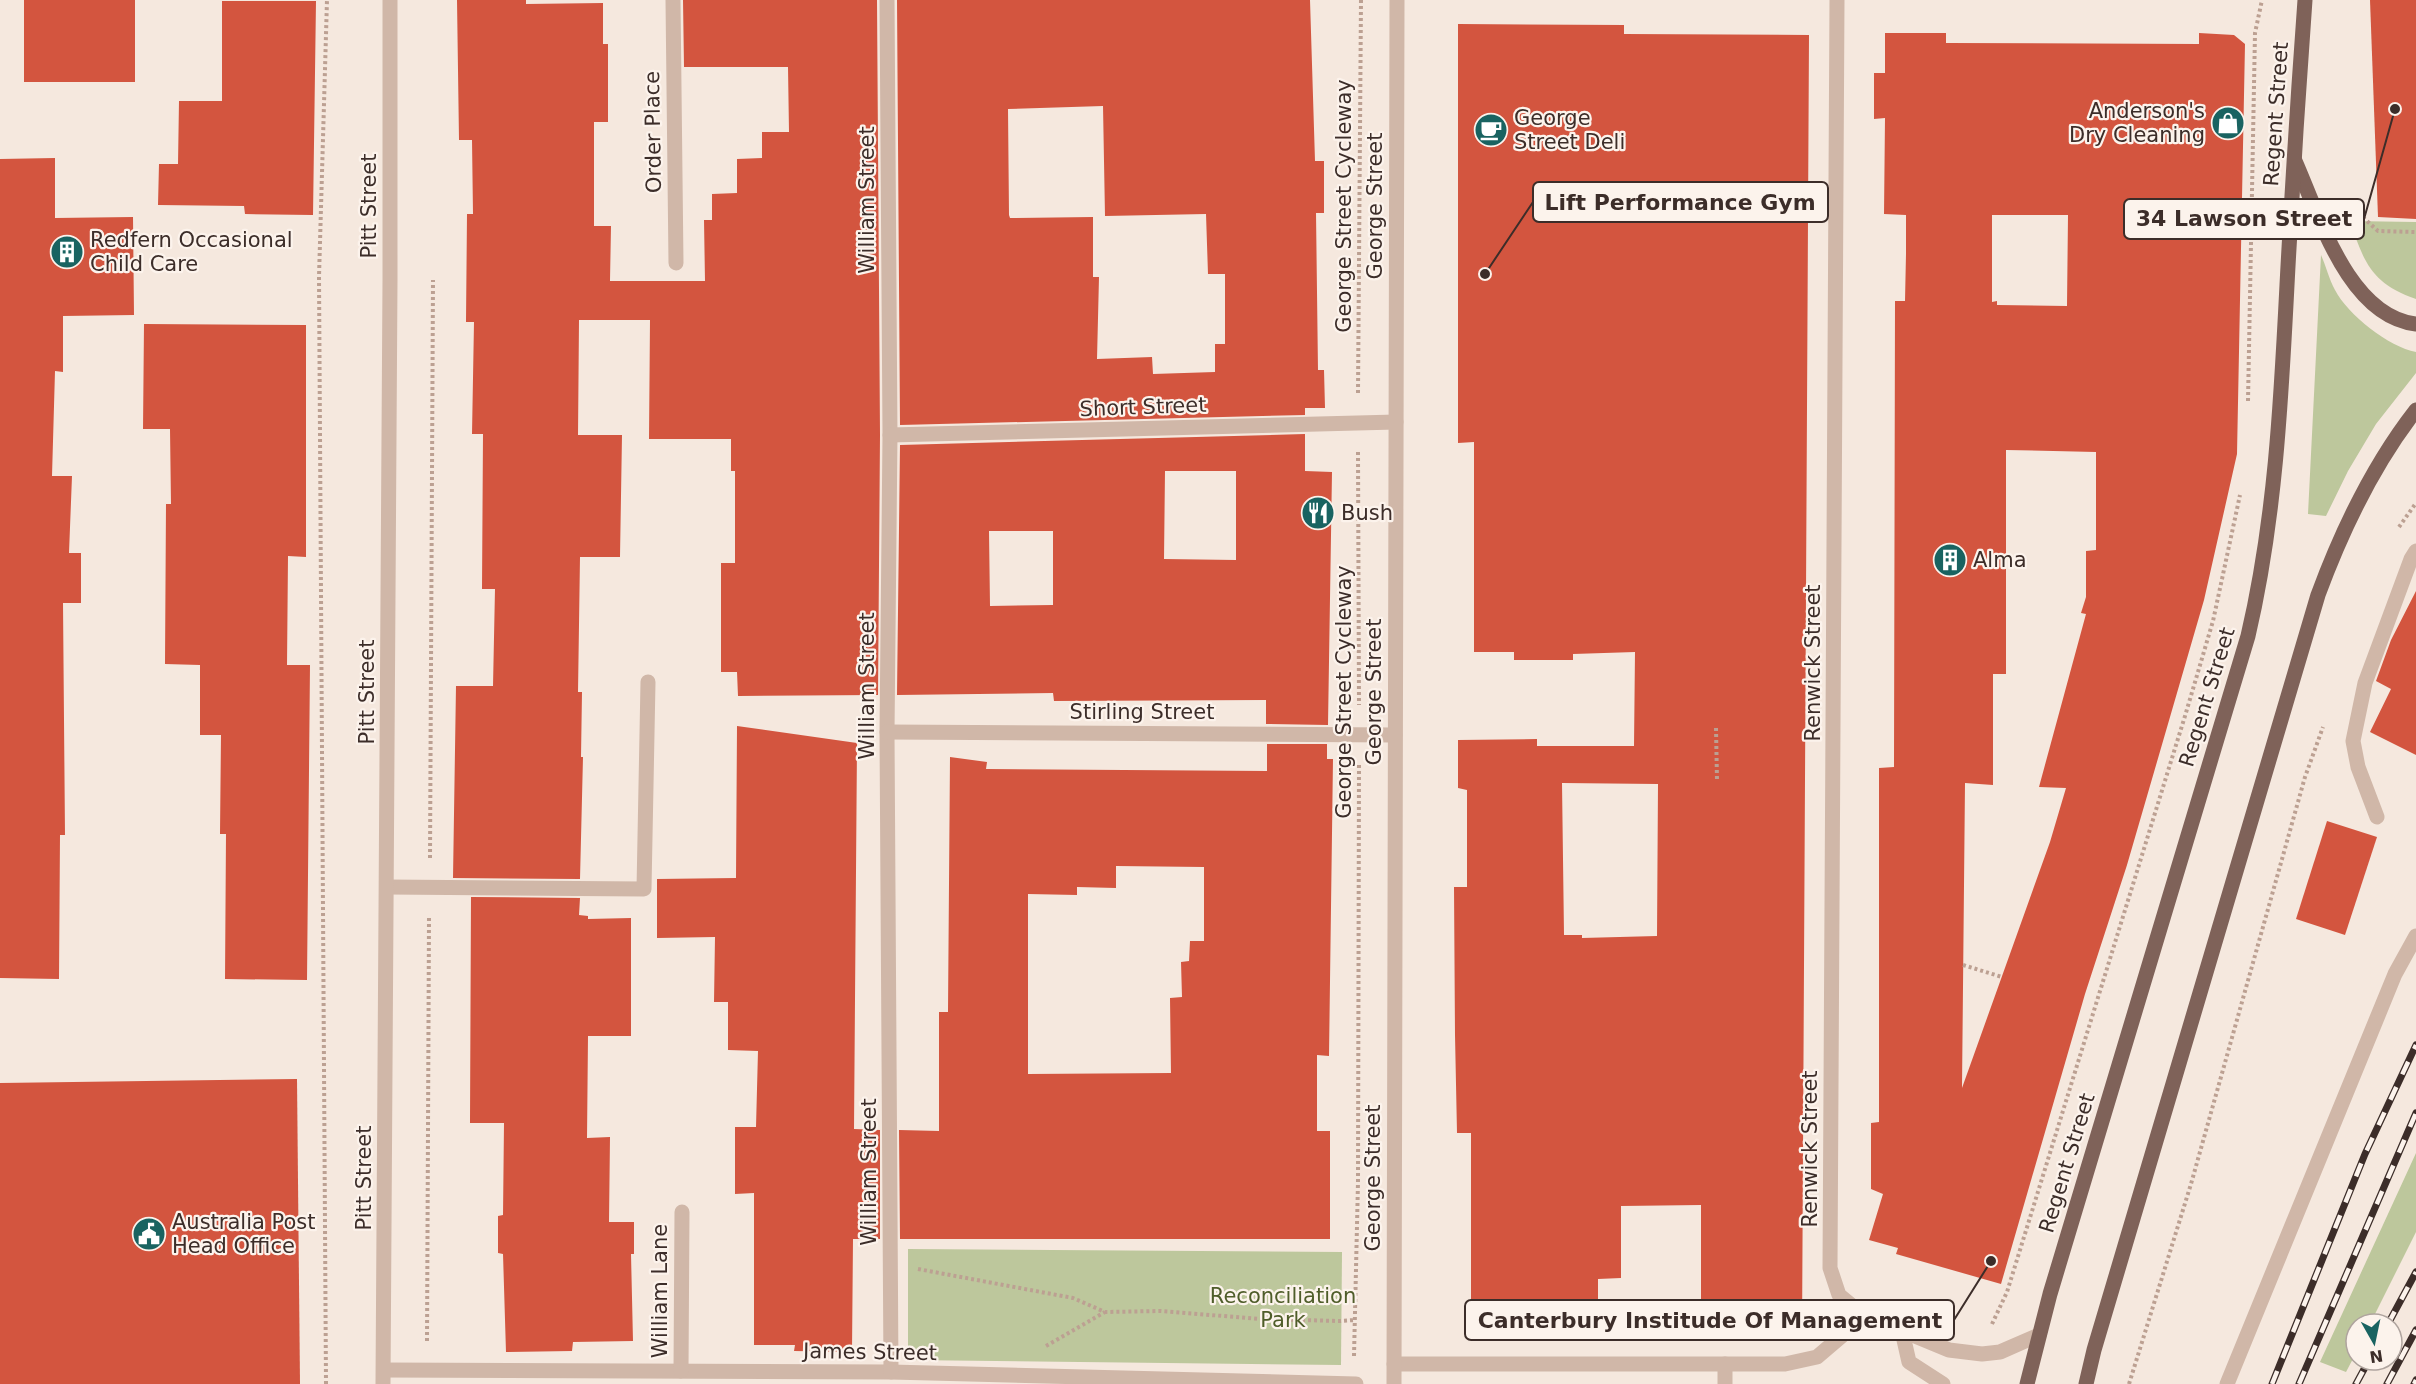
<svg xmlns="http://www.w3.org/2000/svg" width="2416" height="1384" font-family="'DejaVu Sans',sans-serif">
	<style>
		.green { fill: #bdc79c }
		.building { fill: #d3553f; fill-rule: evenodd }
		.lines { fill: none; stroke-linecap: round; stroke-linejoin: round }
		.path { stroke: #bca092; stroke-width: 4; stroke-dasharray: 3 3; stroke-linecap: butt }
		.service { stroke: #d0b7a8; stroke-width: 15 }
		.minor { stroke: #d0b7a8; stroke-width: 15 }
		.primary { stroke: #7f6259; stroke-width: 15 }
		.rail-casing { stroke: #3c2d29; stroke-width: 7 }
		.rail { stroke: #fcf3ec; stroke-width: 4.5; stroke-dasharray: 14; stroke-linecap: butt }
		.labels { text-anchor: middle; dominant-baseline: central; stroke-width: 4.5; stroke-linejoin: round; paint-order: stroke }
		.poi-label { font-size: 21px; fill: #3c2d29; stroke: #fcf3ec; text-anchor: start }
		.street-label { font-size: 21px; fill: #3c2d29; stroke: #fcf3ec }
		.park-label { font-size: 21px; fill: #4f5d2a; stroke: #fcf3ec }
		.leader { fill: none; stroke: #3c2d29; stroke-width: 2 }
		.callout-dot { fill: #3c2d29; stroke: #fcf3ec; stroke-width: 2 }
		.callout { fill: #fcf3ec; stroke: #3c2d29; stroke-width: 2 }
		.callout-label { font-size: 22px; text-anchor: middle; font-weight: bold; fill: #3c2d29 }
	</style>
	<rect width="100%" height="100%" fill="#f5e8de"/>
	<g class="green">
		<path d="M2350 221 2416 222V299C2372 284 2364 263 2350 221Z"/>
		<path d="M2321 255C2326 266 2329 279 2335 290 2348 315 2389 347 2416 352V373L2376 424 2348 471 2326 516 2308 514Z"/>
		<polygon points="2416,1153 2416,1232 2370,1324 2356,1324 2356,1353 2346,1372 2320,1362"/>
		<polygon points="908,1249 1342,1252 1341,1365 908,1360"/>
	</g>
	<g class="building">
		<rect x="24" y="0" width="111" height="82"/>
		<polygon points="457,0 526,0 526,4 603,3 603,44 608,44 608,122 594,122 594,226 611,226 610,281 705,281 704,220 712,220 712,194 737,193 737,159 762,158 762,132 789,132 788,67 684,67 683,0 877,0 880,435 878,695 738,696 737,672 721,672 721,563 735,563 735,471 731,471 731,439 649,439 650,320 579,320 578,435 622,435 620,557 580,557 578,692 582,692 581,757 583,757 580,879 453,878 456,686 493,686 495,589 482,589 483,434 472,434 474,322 466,322 467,214 473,214 472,140 459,140"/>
		<path d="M897 0H1310L1315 161H1324V213H1316L1318 370H1324L1325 408H1305V415L900 425ZM1103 106 1105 216 1206 214 1208 274H1225V344H1215V372L1153 374 1152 357 1097 359 1099 277H1093V217L1010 218 1009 215 1008 109Z"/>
		<polygon points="2370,0 2416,0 2416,219 2378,217"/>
		<polygon points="222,1 316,1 313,215 245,214 244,206 158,205 159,164 178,164 179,101 222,101"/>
		<path d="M1458 24 1624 25V34L1809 35 1802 1337H1701V1205L1621 1206V1278L1598 1279V1330H1471V1133H1457L1455 1035 1454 887H1467V790L1458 788V740L1537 739V746H1634L1635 652 1573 654V660H1514V652H1474V442L1458 443ZM1562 783 1658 784 1657 936 1582 938V935H1564Z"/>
		<path d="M1885 33H1946V43L2199 44V33L2234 35 2245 44 2237 454 2204 600 2127 865 2085 994 2001 1284 1896 1254 1898 1248 1869 1240 1883 1194 1871 1189V1123L1879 1122V768L1894 767 1895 301H1905L1906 254V215L1884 214 1885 118 1874 119V73H1885ZM1992 215H2068L2067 306 1997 305V301L1992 302ZM2006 450 2096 452V550L2086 551V597L2081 613 2086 614 2039 787 2066 788 2050 842 1962 1088 1965 783 1993 785V674H2006Z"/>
		<polygon points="55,158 55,218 133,217 134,315 63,316 63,372 55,371 52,476 72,476 69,553 81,553 81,603 63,603 65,835 60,835 59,979 0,978 0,159"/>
		<polygon points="144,324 306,325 306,557 288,556 287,665 310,665 307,980 225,979 226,834 220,834 221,735 200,735 200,665 165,664 166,504 171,504 170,429 143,429"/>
		<path d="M1305 434V471L1332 472 1328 725 1266 724V700L1054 701 1053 693 897 695 900 445ZM1165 471H1236V560L1164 559ZM989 531H1053V605L990 606Z"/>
		<polygon points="2416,591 2416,755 2370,732 2391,689 2376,681 2391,640"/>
		<polygon points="737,726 857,743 854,1129 880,1130 880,1239 853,1239 852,1352 794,1351 795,1345 754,1345 754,1193 735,1194 735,1127 756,1127 758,1051 728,1050 728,1002 714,1002 715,937 657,938 657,879 736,878"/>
		<path d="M1267 744H1327V759H1333L1329 1056 1317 1055V1131H1330V1239H900L899 1130 939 1131V1012H948L950 757 987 762 986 769 1267 771ZM1116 866 1204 867V941H1190L1189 961 1181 962 1182 997 1170 998 1171 1073 1028 1074V894L1077 895V887L1116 888Z"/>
		<polygon points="2327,821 2377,837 2345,935 2296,919"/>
		<polygon points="471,897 580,898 579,915 588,916 588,919 631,918 631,1036 588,1036 587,1138 610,1137 609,1222 634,1222 634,1254 631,1254 633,1341 573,1342 572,1351 506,1352 503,1254 498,1253 498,1216 503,1215 504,1123 470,1123"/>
		<polygon points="297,1079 300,1384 0,1384 0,1083"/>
	</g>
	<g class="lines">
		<g class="path">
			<polyline points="2345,201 2378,231 2416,232"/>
			<polyline points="1358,393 1361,0"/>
			<polyline points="2248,401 2255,33 2262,0"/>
			<polyline points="1358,452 1359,705"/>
			<polyline points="2399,527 2416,503"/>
			<polyline points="1716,728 1717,780"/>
			<polyline points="430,858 433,280"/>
			<polyline points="1963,965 2002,977"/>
			<polyline points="918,1269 1073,1298 1105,1312 1161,1311 1260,1319 1340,1321 1355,1320"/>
			<polyline points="1992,1324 2007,1292 2185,716 2213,621 2240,495"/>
			<polyline points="427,1341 429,917"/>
			<polyline points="1046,1346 1105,1312"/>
			<polyline points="1354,1356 1358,1182 1359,764"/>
			<polyline points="326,1384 319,277 327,0"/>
			<polyline points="2129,1384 2191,1184 2305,777 2323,727"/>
		</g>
		<g class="service">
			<polyline points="673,0 676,263"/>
			<polyline points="2377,817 2358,767 2353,741 2365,683 2411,559 2416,551"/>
			<polyline points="387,887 644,889 648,682"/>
			<polyline points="1725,1364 1725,1384"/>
			<polyline points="384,1370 891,1372 1356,1384"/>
			<polyline points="681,1371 682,1212"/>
			<polyline points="2227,1384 2395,974 2416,936"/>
		</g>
		<g class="minor">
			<polyline points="887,0 890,435 887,732 891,1372"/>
			<polyline points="1837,0 1830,1268 1839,1295 1862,1314 1949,1350 1982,1354 2000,1352 2039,1335"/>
			<polyline points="890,435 1396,422"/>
			<polyline points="887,732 1395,735"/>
			<polyline points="1902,1331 1909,1362 1943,1384"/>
			<polyline points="1394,1364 1785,1364 1817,1357 1851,1328 1862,1314"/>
			<polyline points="383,1384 390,280 390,0"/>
			<polyline points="1394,1384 1397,0"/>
		</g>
		<g class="primary">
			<path d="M2295 161C2319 215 2348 316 2416 324"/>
			<path d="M2027 1384 2050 1294 2248 636C2275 521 2281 403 2287 285 2292 190 2298 95 2305 0"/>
			<path d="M2086 1384 2094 1350 2318 595C2342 530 2373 465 2416 410"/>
		</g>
		<g class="rail-casing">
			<g id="rail">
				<polyline points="2388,1324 2416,1272"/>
				<polyline points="2272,1384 2365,1154 2416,1045"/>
				<polyline points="2299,1384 2416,1113"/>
				<polyline points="2356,1384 2369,1360"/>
				<polyline points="2387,1384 2416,1330"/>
				<polyline points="2414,1384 2416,1380"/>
			</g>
		</g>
		<use href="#rail" class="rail"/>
	</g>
	<defs>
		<g id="shop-disc" transform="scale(1.725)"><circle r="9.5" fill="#196361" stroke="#fcf3ec"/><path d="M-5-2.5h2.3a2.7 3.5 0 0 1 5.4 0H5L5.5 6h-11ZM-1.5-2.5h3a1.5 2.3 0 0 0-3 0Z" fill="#fff"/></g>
		<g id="cafe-disc" transform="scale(1.725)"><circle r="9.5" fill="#196361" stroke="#fcf3ec"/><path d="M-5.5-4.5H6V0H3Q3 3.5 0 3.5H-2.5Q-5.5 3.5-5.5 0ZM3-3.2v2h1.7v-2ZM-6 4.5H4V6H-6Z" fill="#fff"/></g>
		<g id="building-disc" transform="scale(1.725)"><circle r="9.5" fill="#196361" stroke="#fcf3ec"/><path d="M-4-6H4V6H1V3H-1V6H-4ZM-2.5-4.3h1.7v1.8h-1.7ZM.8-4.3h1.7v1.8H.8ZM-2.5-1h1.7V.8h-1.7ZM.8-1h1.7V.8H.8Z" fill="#fff"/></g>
		<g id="restaurant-disc" transform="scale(1.725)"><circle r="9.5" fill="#196361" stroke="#fcf3ec"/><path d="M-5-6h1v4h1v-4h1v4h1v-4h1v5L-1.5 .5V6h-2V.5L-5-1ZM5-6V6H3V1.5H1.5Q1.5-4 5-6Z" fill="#fff"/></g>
		<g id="civic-disc" transform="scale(1.725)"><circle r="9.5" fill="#196361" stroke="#fcf3ec"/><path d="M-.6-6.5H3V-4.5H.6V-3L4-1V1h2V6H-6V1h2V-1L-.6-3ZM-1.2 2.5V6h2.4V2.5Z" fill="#fff"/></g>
	</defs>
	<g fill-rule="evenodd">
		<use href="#shop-disc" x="2228" y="123"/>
		<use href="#cafe-disc" x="1491" y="130"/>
		<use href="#building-disc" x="67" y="252"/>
		<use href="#restaurant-disc" x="1318" y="513"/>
		<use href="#building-disc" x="1950" y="560"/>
		<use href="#civic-disc" x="149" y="1234"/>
	</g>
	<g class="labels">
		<g class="poi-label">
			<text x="2205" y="111" text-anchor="end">Anderson's<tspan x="2205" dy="24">Dry Cleaning</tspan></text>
			<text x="1514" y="118">George<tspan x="1514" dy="24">Street Deli</tspan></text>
			<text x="90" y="240">Redfern Occasional<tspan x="90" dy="24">Child Care</tspan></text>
			<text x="1341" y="513">Bush</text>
			<text x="1973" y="560">Alma</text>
			<text x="172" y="1222">Australia Post<tspan x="172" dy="24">Head Office</tspan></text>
		</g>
		<g class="street-label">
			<text transform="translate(2276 114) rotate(-86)">Regent Street</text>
			<text transform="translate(653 132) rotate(-91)">Order Place</text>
			<text transform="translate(867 200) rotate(-90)">William Street</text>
			<text transform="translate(369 206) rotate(-90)">Pitt Street</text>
			<text transform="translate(1344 206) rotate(-90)">George Street Cycleway</text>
			<text transform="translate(1375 206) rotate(-90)">George Street</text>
			<text transform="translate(1143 407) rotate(-2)">Short Street</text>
			<text transform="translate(1813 663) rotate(-90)">Renwick Street</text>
			<text transform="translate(867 686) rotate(-90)">William Street</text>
			<text transform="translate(367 692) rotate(-90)">Pitt Street</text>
			<text transform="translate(1344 692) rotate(-90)">George Street Cycleway</text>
			<text transform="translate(1374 692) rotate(-90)">George Street</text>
			<text transform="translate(2207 697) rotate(-73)">Regent Street</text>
			<text x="1142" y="712">Stirling Street</text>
			<text transform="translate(1810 1149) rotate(-90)">Renwick Street</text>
			<text transform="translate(2067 1163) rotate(-73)">Regent Street</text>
			<text transform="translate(869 1172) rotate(-90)">William Street</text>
			<text transform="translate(364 1178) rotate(-90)">Pitt Street</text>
			<text transform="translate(1373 1178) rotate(-90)">George Street</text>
			<text transform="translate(660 1291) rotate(-90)">William Lane</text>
			<text transform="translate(870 1352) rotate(1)">James Street</text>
		</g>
		<g class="park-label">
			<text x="1283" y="1296">Reconciliation<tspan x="1283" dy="24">Park</tspan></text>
		</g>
	</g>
	<path class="leader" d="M1485 274L1533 202M2395 109L2364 219M1991 1261L1954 1320"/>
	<g class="callout-dot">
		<circle cx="1485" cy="274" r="6"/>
		<circle cx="2395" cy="109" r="6"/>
		<circle cx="1991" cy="1261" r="6"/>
	</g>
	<g class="callout">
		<rect x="1533" y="182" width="295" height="40" rx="6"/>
		<rect x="2124" y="199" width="240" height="40" rx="6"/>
		<rect x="1465" y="1300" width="489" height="40" rx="6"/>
	</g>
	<g class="callout-label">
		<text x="1680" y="210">Lift Performance Gym</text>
		<text x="2244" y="226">34 Lawson Street</text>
		<text x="1710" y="1328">Canterbury Institude Of Management</text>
	</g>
	<g transform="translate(2374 1342) rotate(171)"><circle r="28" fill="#fcf3ec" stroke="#afa49e" stroke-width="1.5"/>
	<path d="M0-4.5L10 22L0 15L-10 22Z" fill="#196361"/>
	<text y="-9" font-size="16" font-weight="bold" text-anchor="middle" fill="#3c2d29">N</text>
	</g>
</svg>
